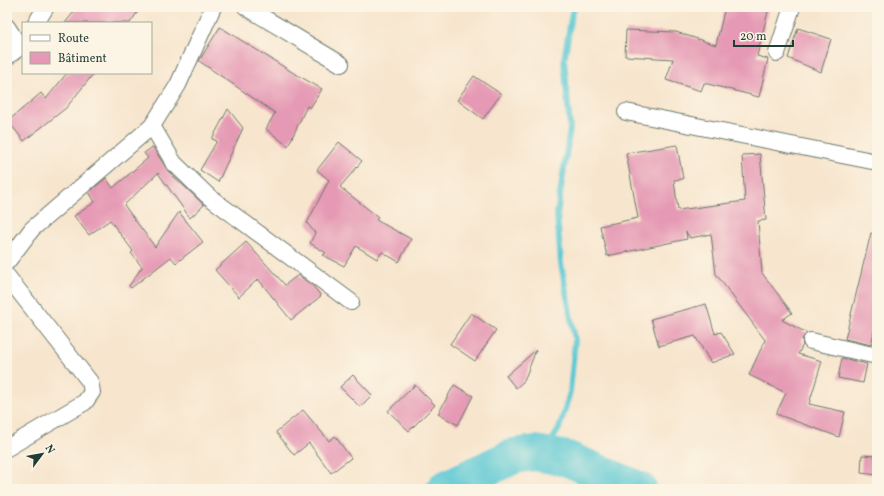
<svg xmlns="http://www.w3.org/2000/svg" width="884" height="496" font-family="Vollkorn,serif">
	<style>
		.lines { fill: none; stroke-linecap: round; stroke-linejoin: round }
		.stream { stroke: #5dc9d4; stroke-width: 6 }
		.river { stroke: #5dc9d4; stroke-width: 36 }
		.building { fill: #e599b4 }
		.minor-casing { stroke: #6b786a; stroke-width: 18 }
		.minor { stroke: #fff; stroke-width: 16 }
	</style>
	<rect width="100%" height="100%" fill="#fcf5e5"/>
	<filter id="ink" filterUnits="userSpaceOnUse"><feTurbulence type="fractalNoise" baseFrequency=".025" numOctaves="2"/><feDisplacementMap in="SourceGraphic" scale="8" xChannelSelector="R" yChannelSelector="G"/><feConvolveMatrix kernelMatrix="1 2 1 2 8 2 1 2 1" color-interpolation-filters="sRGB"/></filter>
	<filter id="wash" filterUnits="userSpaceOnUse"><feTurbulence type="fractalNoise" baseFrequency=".012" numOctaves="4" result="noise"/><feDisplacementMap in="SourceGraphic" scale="16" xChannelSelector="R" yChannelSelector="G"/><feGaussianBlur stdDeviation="0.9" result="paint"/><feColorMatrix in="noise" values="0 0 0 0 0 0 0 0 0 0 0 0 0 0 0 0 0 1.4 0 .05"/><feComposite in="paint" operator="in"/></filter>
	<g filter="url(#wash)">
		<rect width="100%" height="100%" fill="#f7e5cd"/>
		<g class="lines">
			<polyline class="stream" points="543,454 559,429 570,392 575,340 561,264 557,214 570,129 564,60 572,13 575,7"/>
			<polyline class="river" points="444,489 514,456 535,453 568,459 639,489"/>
		</g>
		<g id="blocks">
			<g class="building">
				<polygon points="78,7 141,7 130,23 65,23"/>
				<polygon points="725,7 769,7 757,56 768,59 759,97 704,83 701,91 666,80 673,59 625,56 626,30 676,32 716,45"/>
				<polygon points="220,27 292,72 322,89 310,108 307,106 288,146 266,129 275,113 199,61"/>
				<polygon points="798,28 831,39 821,72 788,58"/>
				<polygon points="67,73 94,73 66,108 24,141 8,121 41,93 46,99"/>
				<polygon points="474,76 501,94 483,119 457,100"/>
				<polygon points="228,109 243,128 218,182 200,170 217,141 212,139"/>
				<polygon points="339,142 362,161 340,187 378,217 376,220 411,239 399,262 382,252 377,259 356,246 344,266 323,255 326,253 310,243 315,233 307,223 329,180 317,170"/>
				<polygon points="677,145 683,179 674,180 678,210 745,201 742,155 760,154 766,220 758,221 762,273 792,313 782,320 807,333 802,339 803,345 798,354 822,361 809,404 845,412 839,437 776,414 786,393 749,375 765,340 716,274 711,234 690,238 686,232 687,239 607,256 600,226 638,218 626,153"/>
				<polygon points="153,147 167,170 204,205 190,218 158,173 124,205 155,247 179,212 203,242 176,263 171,257 131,288 129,286 142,267 131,253 133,251 110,220 89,235 74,216 95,202 89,192 106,178 113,188 148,158 144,153"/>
				<polygon points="871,233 877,234 877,318 871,345 845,339"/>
				<polygon points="246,242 285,285 298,275 313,286 321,296 291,320 258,279 239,297 215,270"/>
				<polygon points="706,304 715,334 721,332 735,354 711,363 695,336 659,346 651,319"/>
				<polygon points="471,313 496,330 475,361 450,344"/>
				<polygon points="536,350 524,381 516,388 506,376"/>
				<polygon points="842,358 867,364 863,383 838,378"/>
				<polygon points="353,375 372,395 360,407 340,387"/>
				<polygon points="415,385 435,405 409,431 388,411"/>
				<polygon points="454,385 473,396 458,425 438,414"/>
				<polygon points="303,410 329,441 335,436 351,458 331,473 309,443 294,455 276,432"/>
				<polygon points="862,455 877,456 877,475 861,473"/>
			</g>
		</g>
	</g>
	<g filter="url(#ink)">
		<use href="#blocks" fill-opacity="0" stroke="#6b786a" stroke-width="1"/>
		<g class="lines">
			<g class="minor-casing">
				<g id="minor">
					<polyline points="246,7 341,64"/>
					<polyline points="36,23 46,7"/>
					<polyline points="7,27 20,47"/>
					<polyline points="777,53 792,7"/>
					<polyline points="7,57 20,47 23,42"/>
					<polyline points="626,112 877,162"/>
					<polyline points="152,126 174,163 208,196 351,302"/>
					<polyline points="7,262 32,229 152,126 178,85 213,7"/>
					<polyline points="7,276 90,382 92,392 85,402 7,448"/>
					<polyline points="811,341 877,356"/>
				</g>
			</g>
			<use href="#minor" class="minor"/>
		</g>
	</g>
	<rect width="884" height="496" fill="none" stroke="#fcf5e5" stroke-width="24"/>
	<rect x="22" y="22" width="130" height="52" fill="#fcf5e5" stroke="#a4ab9e"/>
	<rect x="30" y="35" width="20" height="6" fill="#ffffff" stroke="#a4ab9e"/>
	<text x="58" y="42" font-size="12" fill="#1f3d34">Route</text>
	<rect x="30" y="52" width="20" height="12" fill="#e599b4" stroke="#a4ab9e"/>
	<text x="58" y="62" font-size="12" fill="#1f3d34">Bâtiment</text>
	<g transform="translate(42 454) rotate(58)" stroke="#fcf5e5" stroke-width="3" paint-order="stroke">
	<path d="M0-3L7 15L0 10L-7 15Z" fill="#1f3d34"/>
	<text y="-6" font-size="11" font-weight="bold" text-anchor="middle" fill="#1f3d34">N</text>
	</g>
	<path d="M734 40v6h59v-6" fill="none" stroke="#1f3d34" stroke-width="2"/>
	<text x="740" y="40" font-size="12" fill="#1f3d34" stroke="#fcf5e5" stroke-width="3" paint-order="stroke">20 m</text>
</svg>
